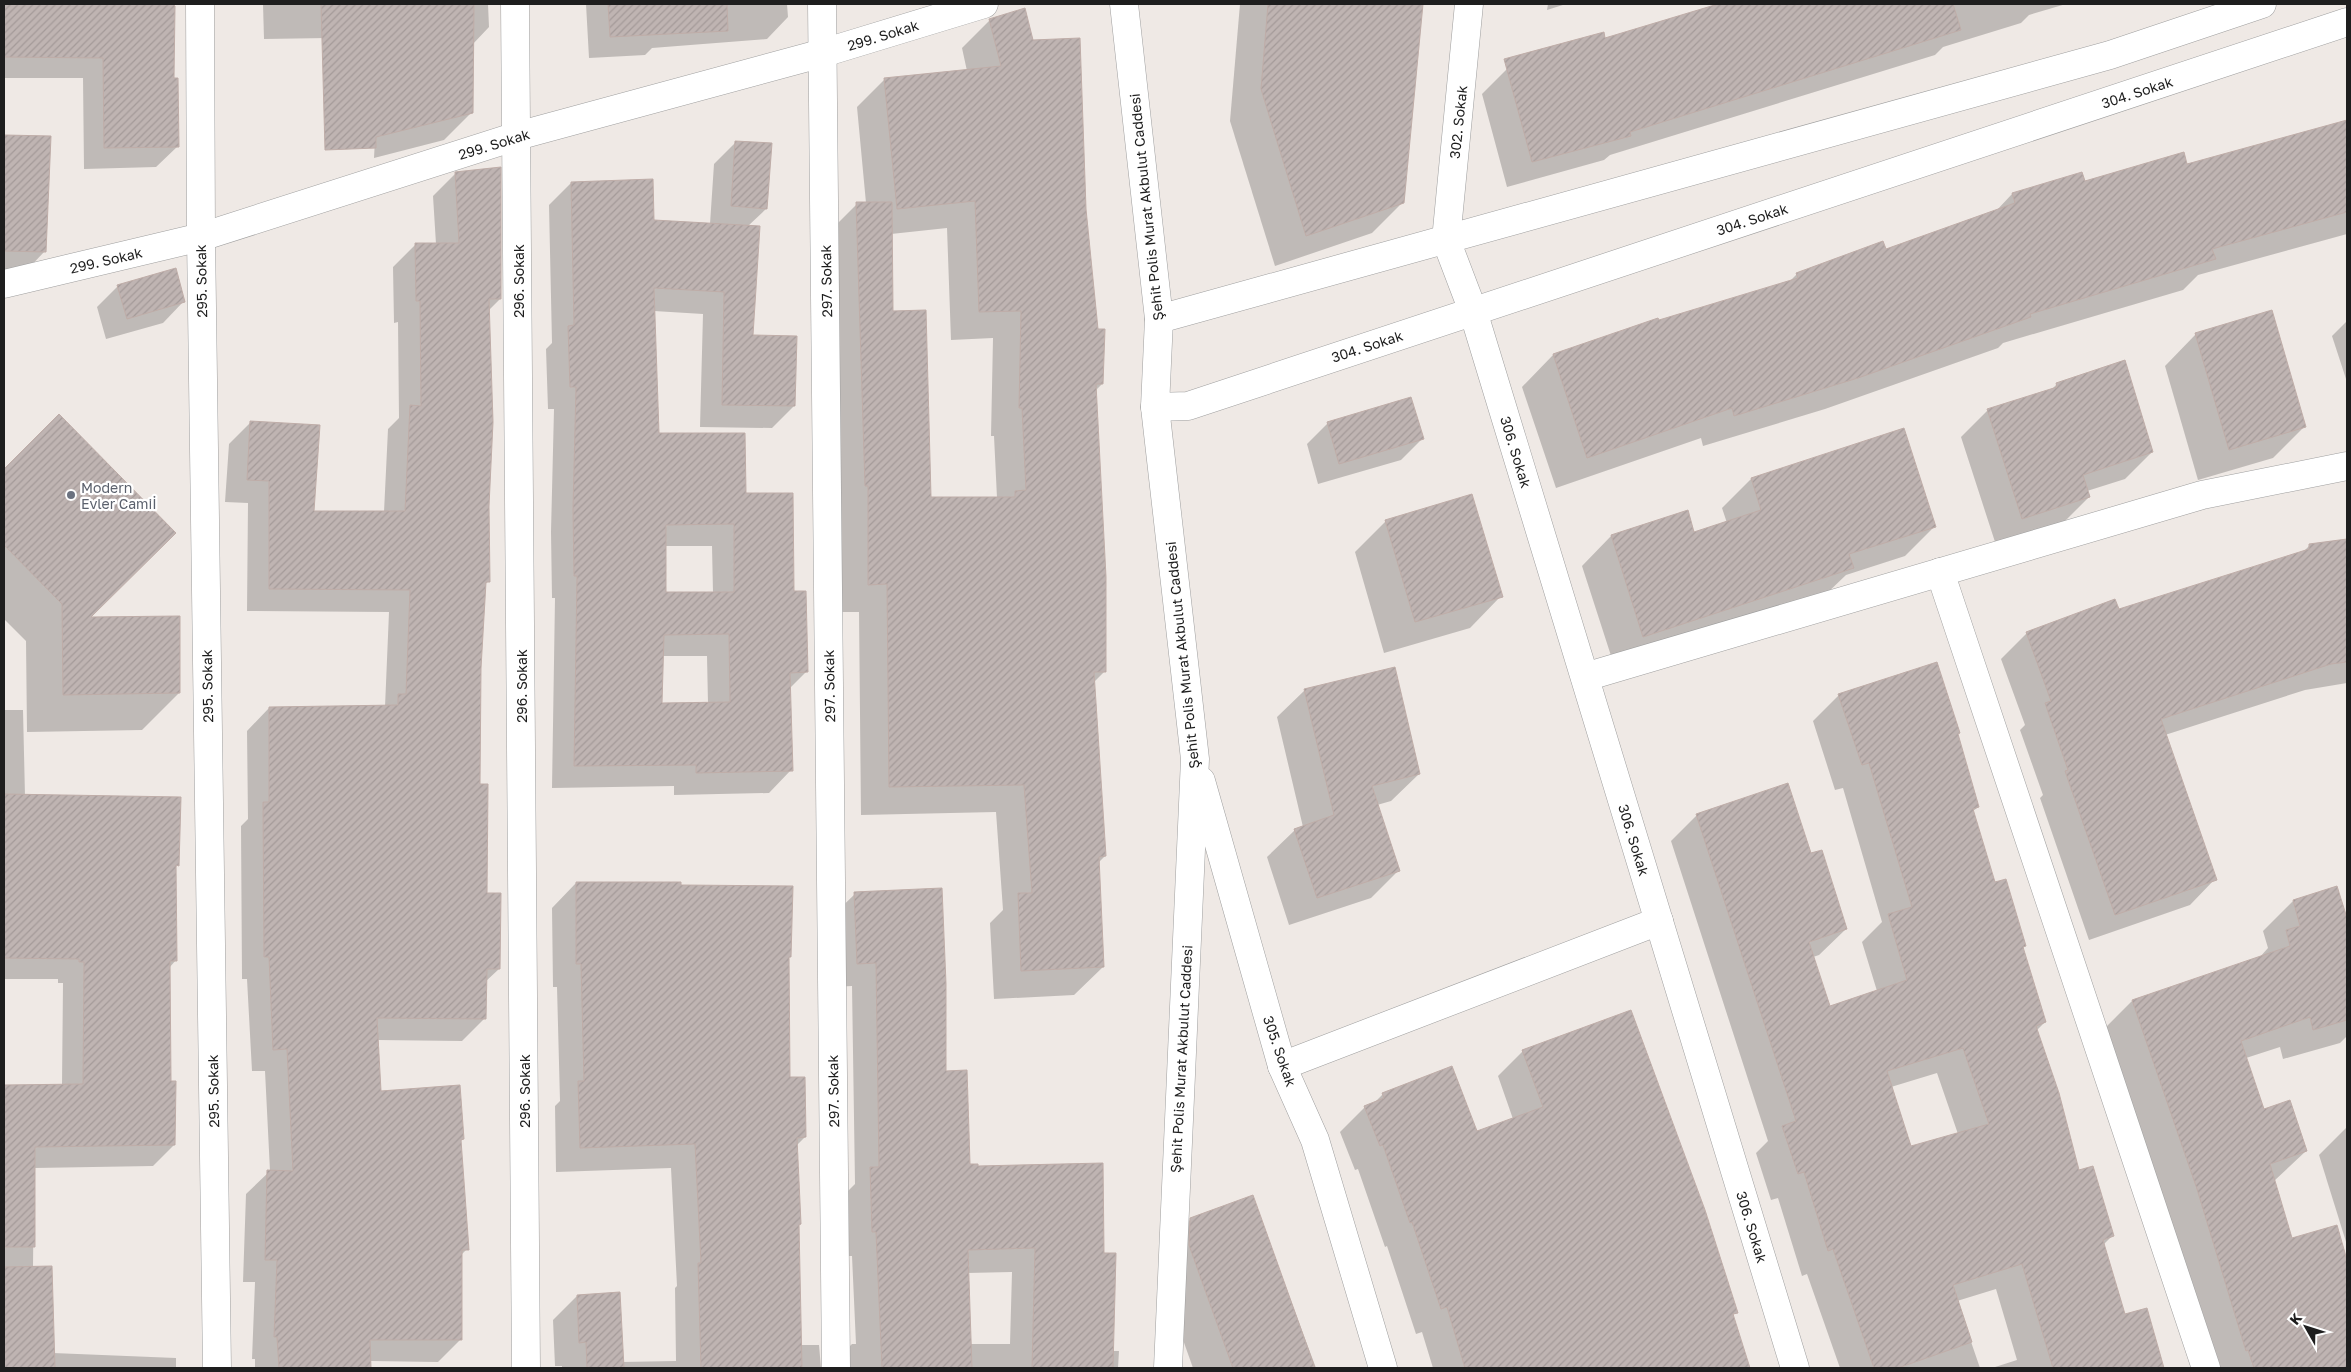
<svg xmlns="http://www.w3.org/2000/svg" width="2351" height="1372" font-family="'Golos Text',sans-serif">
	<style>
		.shadow { fill: #0003; fill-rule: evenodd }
		.building { fill: url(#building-hatch); stroke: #bfada8; fill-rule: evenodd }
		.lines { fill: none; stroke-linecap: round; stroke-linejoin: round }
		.minor-casing { stroke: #9f9f9f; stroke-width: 29 }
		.tertiary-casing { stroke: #9f9f9f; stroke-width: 29 }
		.minor { stroke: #fff; stroke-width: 28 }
		.tertiary { stroke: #fff; stroke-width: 28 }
		.worship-dot { fill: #6b7280; stroke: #fff; stroke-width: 2 }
		.labels { text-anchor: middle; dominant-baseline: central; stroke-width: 4.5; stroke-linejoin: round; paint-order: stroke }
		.street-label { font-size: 14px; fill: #1e1e1e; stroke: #fff }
		.worship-label { font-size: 14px; fill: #5b616d; stroke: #fff; text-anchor: start }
	</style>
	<defs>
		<pattern id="building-hatch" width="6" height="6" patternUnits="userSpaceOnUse" patternTransform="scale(1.25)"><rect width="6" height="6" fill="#bfb4b2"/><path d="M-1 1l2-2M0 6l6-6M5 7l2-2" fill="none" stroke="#a49a99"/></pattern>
	</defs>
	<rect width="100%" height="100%" fill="#efe9e5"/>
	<g class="shadow">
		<polygon points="4,4 172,4 173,79 178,146 156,167 84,169 83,78 4,78"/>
		<polygon points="263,4 349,4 350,17 328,38 264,39"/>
		<polygon points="382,4 488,4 489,27 472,45 471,113 444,140 374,158"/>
		<polygon points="586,4 787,4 788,17 767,39 652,48 645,55 589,58"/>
		<polygon points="1240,4 1421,4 1403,202 1372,233 1275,266 1230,121"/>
		<polygon points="1548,4 1566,4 1547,10"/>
		<polygon points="1723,4 2066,4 2029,15 2021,23 1943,47 1935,55 1610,155 1604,160 1507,187 1482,94 1507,69"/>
		<path d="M990 20 1032 42 1085 209 1102 384 1095 391 1105 671 1093 683 1105 856 1098 863 1103 967 1074 995 994 999 990 923 1003 910 996 812 861 815 859 612H840L829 232 857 204 866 203 857 107 885 79 967 71 962 48ZM947 228 951 340 993 338 991 436H994L997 498 930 499 892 312 891 234Z"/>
		<polygon points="2347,121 2347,234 2198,275 2183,290 2003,343 1998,348 1825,409 1703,446 1701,438 1556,488 1522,387 1553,355 1658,319 1658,321 1789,282 1797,274 1885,250 1996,211 2012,194 2187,165"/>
		<polygon points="4,136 50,137 45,251 24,273 4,272"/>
		<path d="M736 142 766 209 748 226 752 336 794 406 772 428 700 427 703 314 654 311 657 435 744 494 806 672 789 689 791 770 769 793 674 795V786L552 788 555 598H552L551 532 554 409H548L546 349 552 343 549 205 571 183 653 221 710 224 714 164ZM665 546H712L713 593H665ZM662 656H707L708 704 661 705Z"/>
		<polygon points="456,173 500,299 488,311 489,581 484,585 480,668 479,785 486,894 499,969 485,982 485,1018 462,1041 377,1040 379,1092 462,1139 460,1142 467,1249 461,1255 461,1339 438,1362 370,1361 371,1368 255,1368 255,1359 252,1359 255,1282 243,1282 246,1194 270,1171 265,1071 252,1071 247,979 242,979 241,826 248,819 247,731 269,708 385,707 389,612 247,611 248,503 225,502 229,444 251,422 313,512 384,512 388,429 399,418 398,322 394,323 393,267 415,245 436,244 433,196"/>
		<polygon points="118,286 184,301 163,323 106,339 97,307"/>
		<polygon points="2347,321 2347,382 2332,336"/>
		<polygon points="2196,334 2305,426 2273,458 2198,480 2165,366"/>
		<polygon points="2057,384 2152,452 2125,479 2087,491 2089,497 2062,524 1996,545 1961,437 1988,410 2051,390"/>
		<polygon points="59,416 88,618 179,693 142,730 27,732 26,641 4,619 4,470"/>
		<polygon points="1328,423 1422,439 1401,460 1318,484 1307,444"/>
		<polygon points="1903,429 1934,527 1905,556 1846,575 1823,597 1614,665 1582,566 1611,536 1687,512 1693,533 1727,523 1722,508 1751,479"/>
		<polygon points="1386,521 1501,596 1470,628 1384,653 1355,552"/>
		<polygon points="2347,540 2347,683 2305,690 2165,735 2215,879 2190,905 2089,940 2040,798 2043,795 2020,730 2025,725 2001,659 2027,633 2118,611 2302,553 2309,546"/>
		<polygon points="1305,690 1419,774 1391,801 1377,805 1398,871 1371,898 1289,925 1267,857 1295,830 1303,827 1277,717"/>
		<path d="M1839 695 1957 735 1978 807 1972 812 1994 884 2025 946 2022 949 2045 1022 2036 1031 2079 1171 2112 1236 2103 1245 2124 1316 2146 1310 2163 1368H1992L2017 1360 1996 1289 1957 1301 1980 1368H1840L1807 1274 1802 1276 1778 1198 1771 1200 1756 1153 1768 1141 1671 841 1697 815 1846 929 1819 955 1813 957 1829 1007 1877 991 1862 942 1882 922 1843 788 1835 790 1813 721ZM1937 1073 1958 1134 1911 1147 1891 1087Z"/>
		<polygon points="4,710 23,710 25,796 178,865 175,868 176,960 169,968 170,1082 174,1145 153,1166 34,1168 33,1268 53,1353 176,1358 176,1368 4,1368 4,1086 62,1085 63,983 58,983 58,979 4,979"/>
		<polygon points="576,883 680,886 790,957 788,959 789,1079 805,1137 796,1146 800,1345 819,1345 821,1368 562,1368 562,1366 555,1366 553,1320 577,1296 622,1362 676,1361 675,1288 677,1286 671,1168 556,1172 555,1106 560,1101 557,987 553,987 552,908"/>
		<polygon points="2336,888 2347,928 2347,1036 2340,1043 2283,1059 2280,1047 2246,1058 2263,1111 2306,1151 2274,1181 2291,1240 2336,1227 2347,1264 2347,1368 2212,1368 2102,1031 2132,1001 2259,958 2268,948 2263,931 2293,901"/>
		<path d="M855 894 945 1072 969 1165 977 1168 1103 1254 1112 1351H1119L1118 1368H828L852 1344H856L852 1256H848L847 1192 855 1184 852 986 833 987 830 918ZM1012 1272 1010 1344H970L967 1273Z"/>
		<polygon points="1523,1051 1736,1312 1732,1316 1749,1368 1433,1368 1422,1332 1416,1334 1387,1246 1385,1247 1358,1169 1355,1170 1340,1132 1365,1107 1374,1103 1383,1094 1476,1132 1513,1119 1498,1076"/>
		<polygon points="2347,1127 2347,1245 2319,1155"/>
		<polygon points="1252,1197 1316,1368 1193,1368 1160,1275 1161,1249 1191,1219"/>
	</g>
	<g class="building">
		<polygon points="4,4 173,4 175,6 174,78 178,78 179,147 104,148 103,58 4,57"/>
		<polygon points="321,4 474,4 473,113 376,137 376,148 325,150"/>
		<polygon points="608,4 727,4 728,31 610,37"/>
		<polygon points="1268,4 1423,4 1404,203 1306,236 1261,89"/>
		<polygon points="1718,4 1953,4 1961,30 1630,132 1631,136 1532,162 1504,59 1604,32 1605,38"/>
		<polygon points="1025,8 1033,40 1080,38 1086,209 1098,329 1105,329 1103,384 1096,384 1106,577 1106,672 1094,672 1106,856 1099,857 1104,967 1021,971 1018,893 1032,893 1024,785 889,787 887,584 868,585 868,486 865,486 856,202 892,202 893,311 926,310 931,497 1015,497 1015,491 1026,490 1022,408 1019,408 1021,311 979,312 975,201 897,209 884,78 1001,66 989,19"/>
		<polygon points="2347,120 2347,212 2212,249 2216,259 2030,314 2031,317 1858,378 1734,416 1732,408 1587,458 1553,354 1658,318 1659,320 1798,278 1796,273 1883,241 1886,249 2015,203 2012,193 2082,172 2085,181 2184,152 2187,164"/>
		<polygon points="4,135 51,136 46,252 4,251"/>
		<polygon points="735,141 772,143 767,209 731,206"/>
		<polygon points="501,167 501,299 489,299 493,422 489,506 490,582 486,582 481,668 480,784 488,784 487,893 501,893 500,969 487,969 486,1019 377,1018 381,1091 460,1085 464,1139 461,1140 469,1250 462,1250 462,1340 370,1340 371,1368 279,1368 277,1337 274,1337 277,1260 265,1260 267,1170 293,1171 287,1049 273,1050 269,957 264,957 263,802 269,802 269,707 398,705 398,694 406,694 410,590 269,589 269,481 247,480 250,421 320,425 314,511 405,511 410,405 421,406 420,301 416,301 415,243 459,243 455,172"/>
		<path d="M653 179 654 220 760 226 753 335 797 336 795 406 722 405 724 292 654 288 659 433H745L746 493H793L794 591H806L808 672 790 673 793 771 696 773V765L574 766 577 576H574L573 509 576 387H570L568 326 574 325 571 182ZM734 524V592H666V525ZM729 634 730 702 662 703 664 635Z"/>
		<polygon points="176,268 185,302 127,319 117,285"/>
		<polygon points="2272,310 2306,427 2229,450 2195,333"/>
		<polygon points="2125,360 2153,452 2083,475 2090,497 2022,519 1987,409 2057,387 2056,383"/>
		<polygon points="1411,397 1424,439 1339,464 1327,422"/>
		<polygon points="59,414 176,533 91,617 180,616 180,693 63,695 62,604 4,545 4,469"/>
		<polygon points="1904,428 1936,527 1849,554 1854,568 1643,637 1611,535 1688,510 1694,532 1761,510 1751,478"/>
		<polygon points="1472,494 1503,597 1415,622 1385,520"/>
		<polygon points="2347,539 2347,662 2331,664 2161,719 2217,880 2115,915 2065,771 2068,770 2045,703 2051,701 2026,632 2115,599 2119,609 2309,549 2309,544"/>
		<path d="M1937 662 1960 733 1958 734 1979 807 1973 809 1995 882 2006 879 2026 946 2023 947 2046 1022 2036 1026 2059 1093 2079 1170 2093 1166 2114 1236 2103 1240 2125 1314 2147 1308 2164 1368H2053L2022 1264 1953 1285 1972 1342 1898 1368H1874L1833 1249 1828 1251 1804 1172 1798 1174 1782 1126 1796 1121 1696 814 1788 783 1811 853 1822 850 1847 929 1809 942 1830 1006 1907 980 1888 914 1912 907 1869 763 1862 765 1838 694ZM1963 1048 1989 1124 1911 1146 1887 1071Z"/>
		<polygon points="1395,667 1420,774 1372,786 1400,871 1317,898 1294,829 1334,815 1304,689"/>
		<polygon points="4,794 181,797 179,866 176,865 177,961 170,961 171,1081 176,1081 175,1145 35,1147 35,1247 4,1247 4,1085 83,1084 84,962 79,962 79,959 4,958"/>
		<polygon points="576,882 681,882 681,885 793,886 791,957 789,957 790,1077 805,1077 806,1137 797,1138 801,1224 799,1225 802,1368 701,1368 698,1263 701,1263 695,1144 580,1148 578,1081 584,1081 581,964 576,964"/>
		<polygon points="2337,886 2347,918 2347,1020 2313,1030 2310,1017 2241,1041 2264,1109 2290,1100 2307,1151 2270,1164 2292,1238 2337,1225 2347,1260 2347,1368 2254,1368 2248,1350 2246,1351 2197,1189 2132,1000 2290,946 2286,930 2300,926 2293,900"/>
		<polygon points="942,888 946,984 946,1071 967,1070 970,1164 978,1164 978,1166 1103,1163 1104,1253 1116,1253 1113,1368 1032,1368 1035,1248 968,1250 972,1368 882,1368 876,1232 872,1232 870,1167 879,1167 876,963 857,964 854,892"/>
		<polygon points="1631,1010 1705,1210 1738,1313 1733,1314 1750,1368 1465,1368 1447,1307 1441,1309 1412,1222 1410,1223 1383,1145 1380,1146 1364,1106 1384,1098 1382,1093 1452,1066 1477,1131 1543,1107 1522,1050"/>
		<polygon points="1253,1195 1315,1368 1233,1368 1200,1276 1189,1245 1190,1218"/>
		<polygon points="52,1266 55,1368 4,1368 4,1267"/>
		<polygon points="620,1292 624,1368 587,1368 586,1342 579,1343 577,1295"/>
	</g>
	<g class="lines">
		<g class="minor-casing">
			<g id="minor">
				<polyline points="200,4 201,237 217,1368"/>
				<polyline points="515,4 526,1368"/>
				<polyline points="822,4 836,1368"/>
				<polyline points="1124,4 1159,319 1155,407 1195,759 1168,1368"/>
				<polyline points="1446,240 1469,4"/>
				<polyline points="4,284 201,237 517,136 823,53 984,4"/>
				<polyline points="1473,311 1795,1368"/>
				<polyline points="1940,572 2206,1368"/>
				<polyline points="1585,677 2202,495 2347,466"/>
				<polyline points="1201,781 1282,1066 1315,1140 1383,1368"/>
				<polyline points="1282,1066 1659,921"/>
			</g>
		</g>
		<g class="tertiary-casing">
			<g id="tertiary">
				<polyline points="1446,240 1473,311"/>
				<polyline points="1159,319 2110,55 2262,4"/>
				<polyline points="1155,407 1188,406 2347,22"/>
			</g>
		</g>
		<use href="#minor" class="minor"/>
		<use href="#tertiary" class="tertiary"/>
	</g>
	<circle class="worship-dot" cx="71" cy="495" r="5"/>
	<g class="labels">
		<g class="street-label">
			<text transform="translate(883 35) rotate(-17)">299. Sokak</text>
			<text transform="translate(2137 92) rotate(-18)">304. Sokak</text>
			<text transform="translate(1458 122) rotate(-84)">302. Sokak</text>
			<text transform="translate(494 144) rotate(-17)">299. Sokak</text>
			<text transform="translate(1146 207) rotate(-96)">Şehit Polis Murat Akbulut Caddesi</text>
			<text transform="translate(1752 219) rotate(-18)">304. Sokak</text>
			<text transform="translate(106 260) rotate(-13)">299. Sokak</text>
			<text transform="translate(201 281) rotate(-91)">295. Sokak</text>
			<text transform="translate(518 281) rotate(-90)">296. Sokak</text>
			<text transform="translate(826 281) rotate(-91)">297. Sokak</text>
			<text transform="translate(1367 346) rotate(-18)">304. Sokak</text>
			<text transform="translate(1516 452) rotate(73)">306. Sokak</text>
			<text transform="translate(1182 655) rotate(-96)">Şehit Polis Murat Akbulut Caddesi</text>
			<text transform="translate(207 686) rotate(-91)">295. Sokak</text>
			<text transform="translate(521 686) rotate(-90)">296. Sokak</text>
			<text transform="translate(829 686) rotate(-91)">297. Sokak</text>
			<text transform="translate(1634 840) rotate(73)">306. Sokak</text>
			<text transform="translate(1280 1051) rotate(71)">305. Sokak</text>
			<text transform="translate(1181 1059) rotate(-87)">Şehit Polis Murat Akbulut Caddesi</text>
			<text transform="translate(213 1091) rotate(-91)">295. Sokak</text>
			<text transform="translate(524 1091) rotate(-90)">296. Sokak</text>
			<text transform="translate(833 1091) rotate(-91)">297. Sokak</text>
			<text transform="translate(1752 1227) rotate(73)">306. Sokak</text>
		</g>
		<g class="worship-label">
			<text x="81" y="487">Modern<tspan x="81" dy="16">Evler Camiİ</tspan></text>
		</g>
	</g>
	<rect width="2351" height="1372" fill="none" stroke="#1e1e1e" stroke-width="10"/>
	<g transform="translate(2306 1327) rotate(309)" stroke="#ffffff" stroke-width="4" paint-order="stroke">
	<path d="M0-4L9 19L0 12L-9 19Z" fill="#1e1e1e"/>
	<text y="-8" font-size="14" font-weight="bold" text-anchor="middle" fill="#1e1e1e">K</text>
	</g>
</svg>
